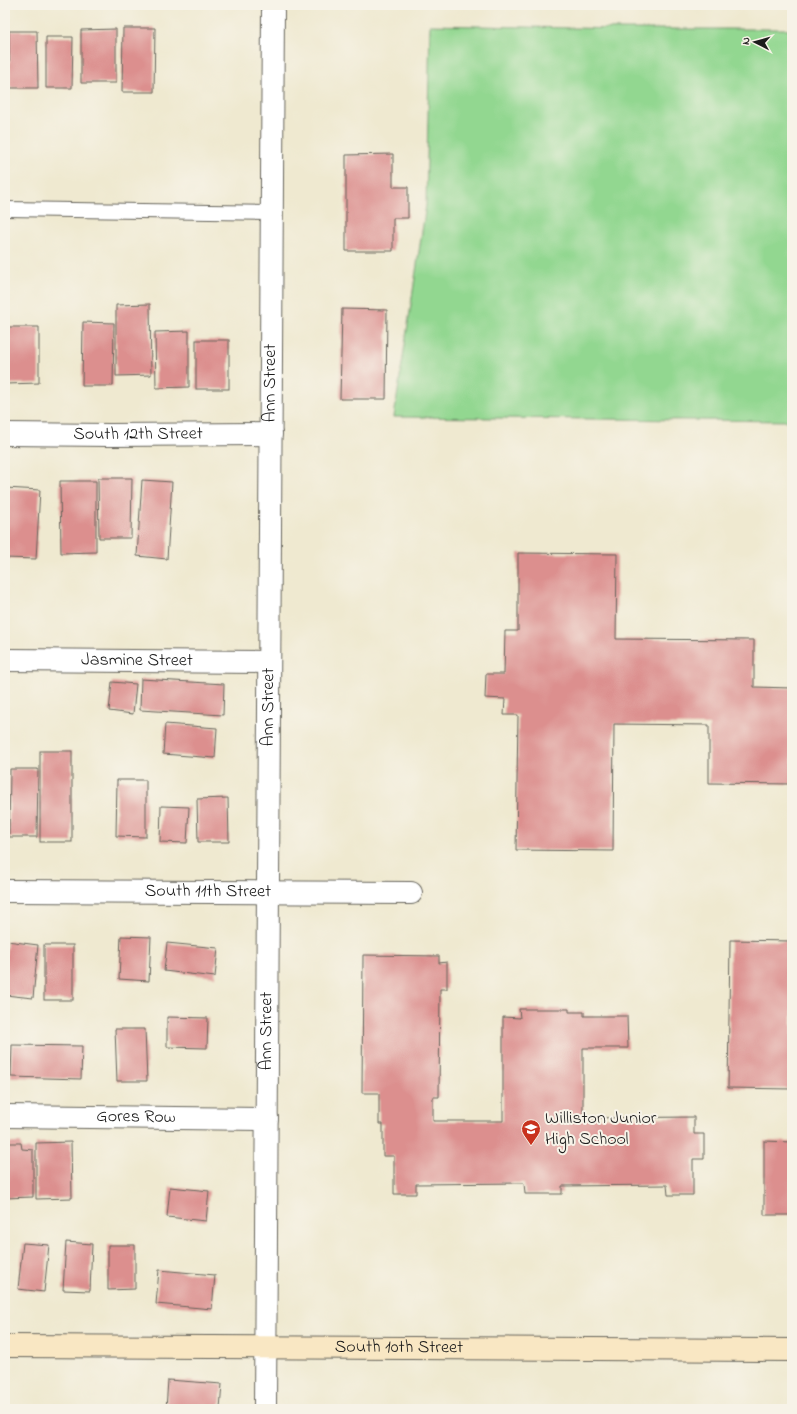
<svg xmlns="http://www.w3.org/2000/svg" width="797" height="1414" font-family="'Indie Flower',sans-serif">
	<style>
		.green { fill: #92d790; stroke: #577a56 }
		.building { fill: #dc8f8e }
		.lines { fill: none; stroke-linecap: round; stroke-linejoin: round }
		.lane-casing { stroke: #66645b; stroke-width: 16 }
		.street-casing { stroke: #66645b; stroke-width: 24 }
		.secondary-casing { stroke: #66645b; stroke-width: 24 }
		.lane { stroke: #fff; stroke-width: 14 }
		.street { stroke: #fff; stroke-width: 22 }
		.secondary { stroke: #f9e7c3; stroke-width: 22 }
		.labels { text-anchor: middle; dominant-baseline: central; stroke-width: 4; stroke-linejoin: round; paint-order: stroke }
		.street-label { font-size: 18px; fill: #1c1c1c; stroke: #f7f3e8 }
		.poi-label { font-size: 18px; fill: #1c1c1c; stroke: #f7f3e8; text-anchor: start }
	</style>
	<rect width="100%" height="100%" fill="#f7f3e8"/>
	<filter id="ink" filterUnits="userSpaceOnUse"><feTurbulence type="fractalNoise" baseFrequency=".025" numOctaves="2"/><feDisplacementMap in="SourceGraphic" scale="8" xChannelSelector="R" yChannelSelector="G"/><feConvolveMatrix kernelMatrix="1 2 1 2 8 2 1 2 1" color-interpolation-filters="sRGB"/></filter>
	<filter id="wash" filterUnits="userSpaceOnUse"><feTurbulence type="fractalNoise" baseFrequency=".012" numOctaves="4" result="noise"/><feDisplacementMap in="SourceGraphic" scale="16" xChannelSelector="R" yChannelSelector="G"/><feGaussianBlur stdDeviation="0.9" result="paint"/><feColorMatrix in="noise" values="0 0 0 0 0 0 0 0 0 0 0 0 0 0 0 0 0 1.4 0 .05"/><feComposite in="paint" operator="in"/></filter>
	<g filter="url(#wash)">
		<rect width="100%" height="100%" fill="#efe9d0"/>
		<polygon class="green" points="430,25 621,29 792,29 792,421 394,417 426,205"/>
		<g id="blocks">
			<g class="building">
				<polygon points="123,28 155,28 154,92 122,92"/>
				<polygon points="116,29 116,83 81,83 81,30"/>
				<polygon points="9,31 37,31 38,88 10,88"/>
				<polygon points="46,37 73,37 72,88 46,88"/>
				<polygon points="393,154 393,187 408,187 408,218 393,218 393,251 346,251 346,155"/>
				<polygon points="150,304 151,375 116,376 116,305"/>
				<polygon points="342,309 387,310 386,399 340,399"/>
				<polygon points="83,322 114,323 113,386 82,386"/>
				<polygon points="7,327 39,327 39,383 6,384"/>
				<polygon points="189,331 189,387 156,388 155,332"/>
				<rect x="196" y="340" width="33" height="49"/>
				<polygon points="98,478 132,478 131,538 99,538"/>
				<polygon points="142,480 172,482 167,559 137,556"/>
				<polygon points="60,481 96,481 96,552 61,553"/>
				<polygon points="5,488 40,490 36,559 5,558"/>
				<polygon points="518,553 617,554 616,639 754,640 754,687 792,688 792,784 709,783 709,725 614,724 613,851 516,850 518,715 504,715 505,699 485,698 486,674 504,674 505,631 518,631"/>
				<polygon points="141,679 224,684 223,715 140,710"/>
				<polygon points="112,682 136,684 133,714 109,711"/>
				<polygon points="165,724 217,728 215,758 163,754"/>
				<rect x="40" y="751" width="32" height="91"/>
				<polygon points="10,769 38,769 37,837 9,837"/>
				<polygon points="117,780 146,780 146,837 116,836"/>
				<polygon points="228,798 229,842 198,842 197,799"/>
				<polygon points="161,806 189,807 187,843 160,842"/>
				<polygon points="121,936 151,937 149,981 119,979"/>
				<polygon points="730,940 792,941 792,1089 728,1088"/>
				<polygon points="7,941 38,945 33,998 5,995 5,963"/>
				<polygon points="167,943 218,948 215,977 164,971"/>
				<rect x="44" y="945" width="29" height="55"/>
				<polygon points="363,955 439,956 439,963 447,962 447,989 440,989 439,1097 433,1097 433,1121 503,1121 503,1017 520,1018 519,1009 569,1009 569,1012 584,1012 584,1016 627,1016 628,1048 583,1048 583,1118 694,1117 694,1134 704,1134 704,1159 693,1159 693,1195 668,1195 667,1185 562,1186 562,1194 525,1194 524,1183 416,1184 416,1194 394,1194 394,1156 383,1156 383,1124 379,1124 379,1093 362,1093"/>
				<polygon points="167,1017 208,1018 207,1048 167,1047"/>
				<polygon points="115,1029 145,1029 147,1081 117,1081"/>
				<polygon points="12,1045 82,1046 81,1079 11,1077"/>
				<polygon points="764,1141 792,1142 792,1215 764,1215"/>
				<polygon points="71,1142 72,1198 36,1199 36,1143"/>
				<polygon points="5,1143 21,1143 22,1149 33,1150 33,1197 5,1198"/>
				<polygon points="170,1187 209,1191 206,1221 167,1217"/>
				<polygon points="66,1242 92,1244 90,1291 63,1290"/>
				<polygon points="23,1243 49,1245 44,1292 18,1289"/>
				<polygon points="108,1245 135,1245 135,1289 108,1290"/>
				<polygon points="159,1270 215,1275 212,1309 156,1304"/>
				<polygon points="168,1380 222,1384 220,1409 166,1409"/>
			</g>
		</g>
	</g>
	<g filter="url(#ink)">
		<use href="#blocks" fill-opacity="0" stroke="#66645b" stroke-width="1"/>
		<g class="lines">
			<g class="lane-casing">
				<polyline id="lane" points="5,209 272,213"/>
			</g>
			<g class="street-casing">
				<g id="street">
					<path id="s1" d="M5 434 110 435 271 434"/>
					<path id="s2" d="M5 660 269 662"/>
					<path id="s3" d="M5 891 411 893"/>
					<path id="s4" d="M5 1116 267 1119"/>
					<path id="s5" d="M265 1409 273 5"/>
				</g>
			</g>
			<g class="secondary-casing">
				<g id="secondary">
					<path id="s6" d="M5 1346 792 1350"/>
				</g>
			</g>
			<use href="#lane" class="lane"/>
			<use href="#street" class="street"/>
			<use href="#secondary" class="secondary"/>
		</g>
	</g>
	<defs>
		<g id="school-pin" transform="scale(1)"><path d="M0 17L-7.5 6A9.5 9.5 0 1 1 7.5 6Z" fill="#c8321e" stroke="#f7f3e8"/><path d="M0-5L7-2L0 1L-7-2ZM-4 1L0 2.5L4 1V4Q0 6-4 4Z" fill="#fff"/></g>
	</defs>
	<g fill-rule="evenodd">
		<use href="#school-pin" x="531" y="1129"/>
	</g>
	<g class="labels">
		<g class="street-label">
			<text stroke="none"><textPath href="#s5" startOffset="1026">Ann Street</textPath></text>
			<text stroke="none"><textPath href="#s1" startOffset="133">South 12th Street</textPath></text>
			<text stroke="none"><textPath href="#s2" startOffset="132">Jasmine Street</textPath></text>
			<text stroke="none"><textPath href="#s5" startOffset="702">Ann Street</textPath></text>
			<text stroke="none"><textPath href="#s3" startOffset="203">South 11th Street</textPath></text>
			<text stroke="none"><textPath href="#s5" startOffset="378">Ann Street</textPath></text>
			<text stroke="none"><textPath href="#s4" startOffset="131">Gores Row</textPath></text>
			<text stroke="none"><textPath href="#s6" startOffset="394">South 10th Street</textPath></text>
		</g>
		<g class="poi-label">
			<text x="545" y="1119">Williston Junior<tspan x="545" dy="21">High School</tspan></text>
		</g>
	</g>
	<rect width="797" height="1414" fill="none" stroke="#f7f3e8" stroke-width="20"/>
	<g transform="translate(755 42) rotate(276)" stroke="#f7f3e8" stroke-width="3" paint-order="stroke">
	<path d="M0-3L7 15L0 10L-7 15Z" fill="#1c1c1c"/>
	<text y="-6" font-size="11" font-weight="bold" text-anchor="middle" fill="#1c1c1c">N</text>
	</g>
</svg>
